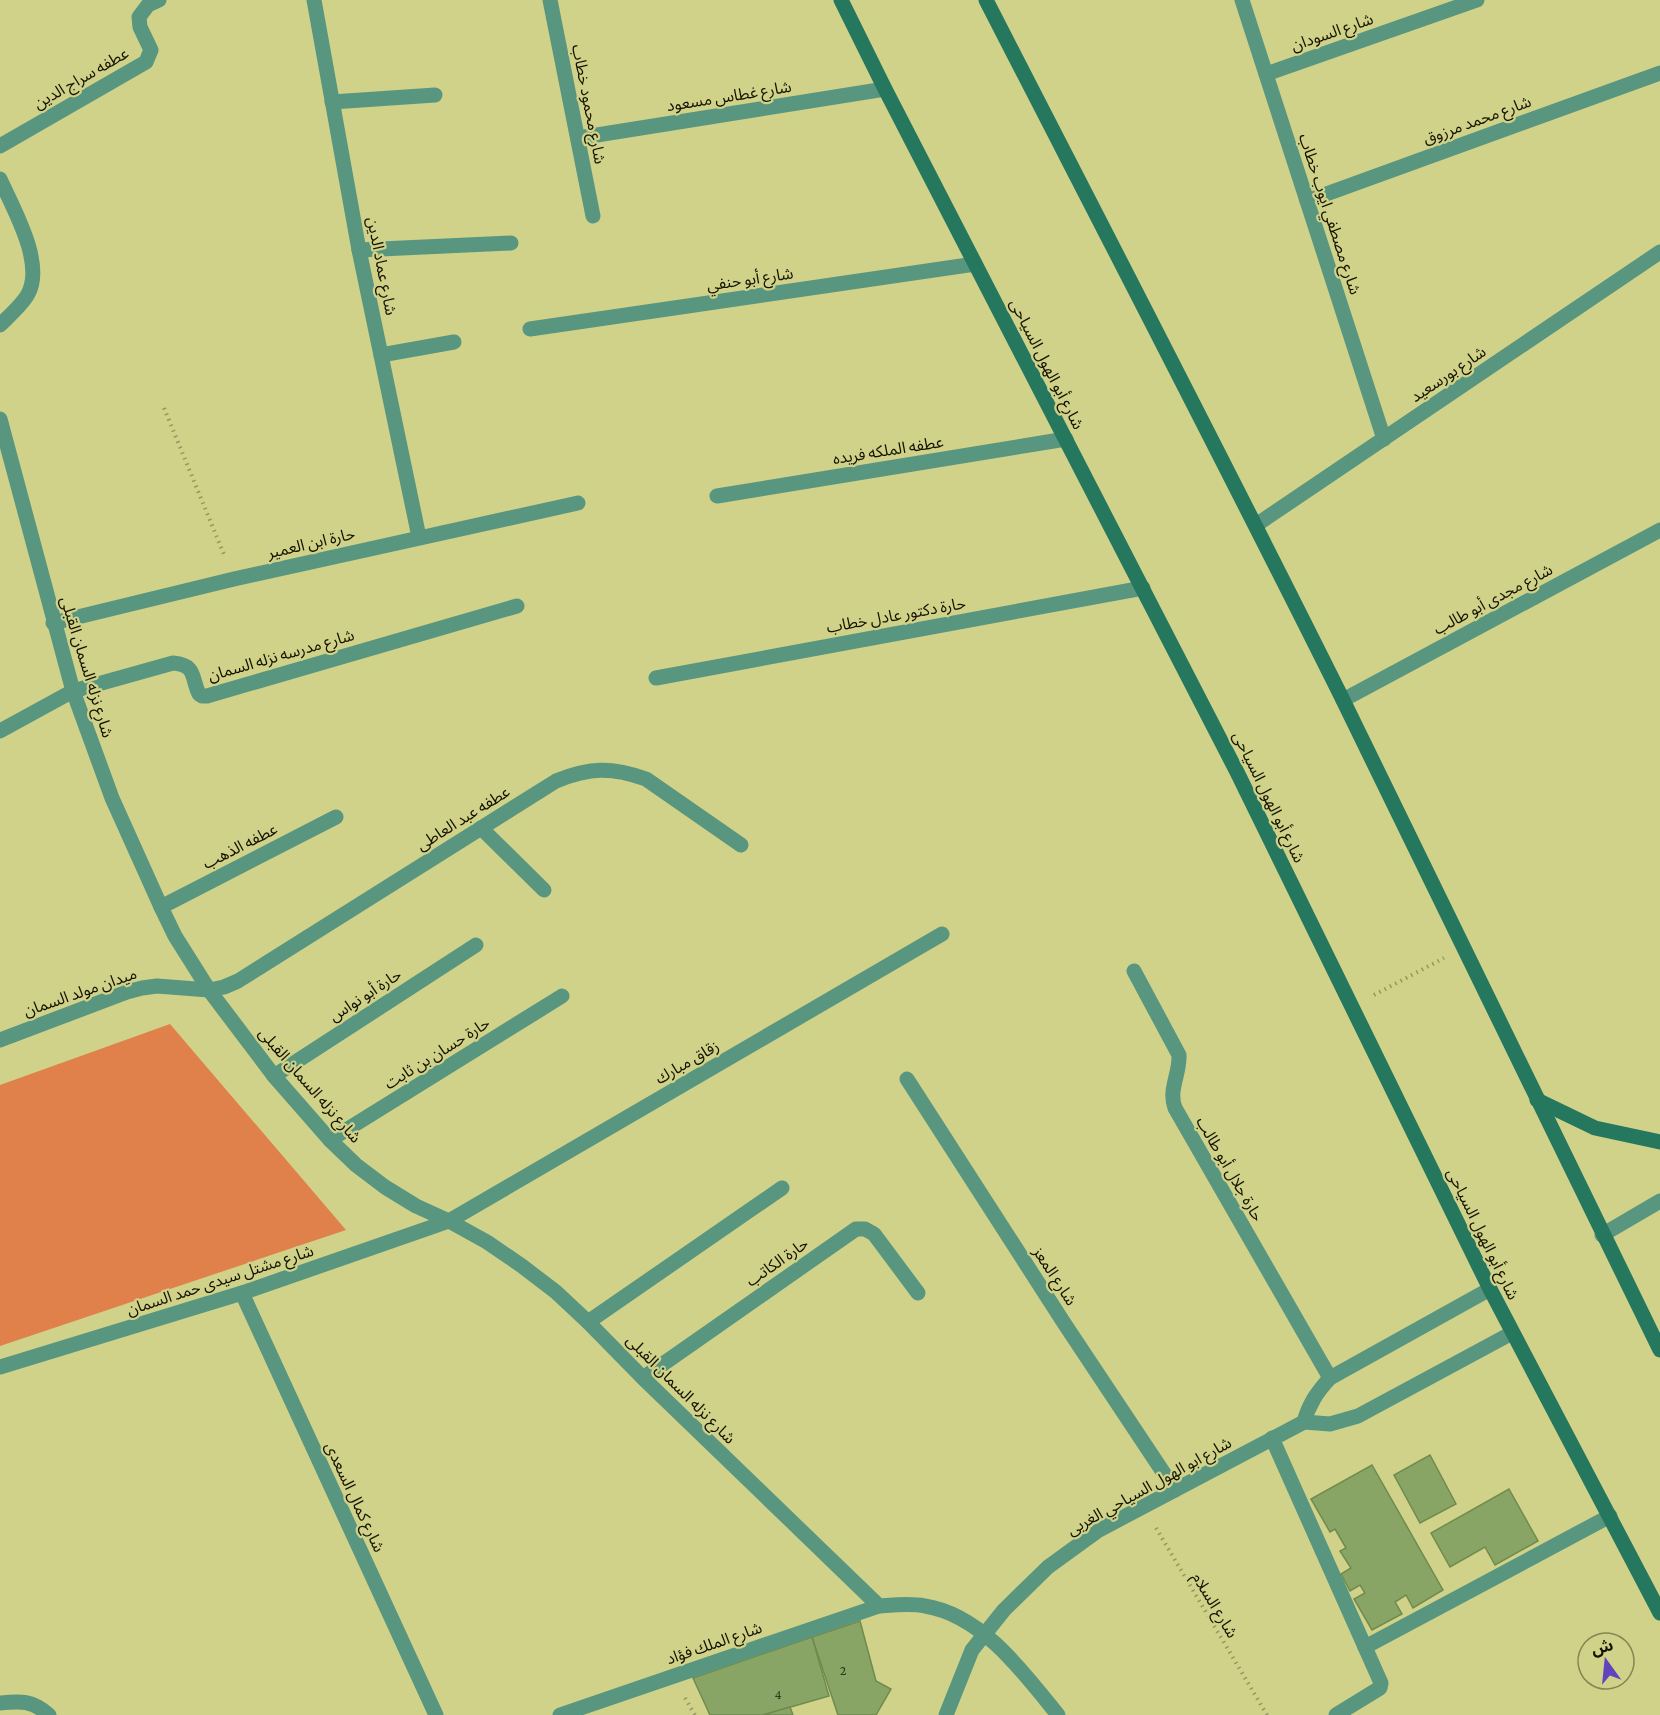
<svg xmlns="http://www.w3.org/2000/svg" width="1660" height="1715" font-family="'Crimson Pro','Noto Sans Arabic',serif">
	<style>
		.green { fill: #e0804a }
		.building { fill: #88a566; stroke: #6f8b4d; stroke-width: 1.5 }
		.lines { fill: none; stroke-linecap: round; stroke-linejoin: round }
		.path { stroke: #96975f; stroke-width: 4; stroke-dasharray: 1.5 4.5; stroke-linecap: butt }
		.service { stroke: #599680; stroke-width: 15 }
		.minor { stroke: #599680; stroke-width: 15 }
		.secondary { stroke: #25775e; stroke-width: 15 }
		.labels { text-anchor: middle; dominant-baseline: central; stroke-width: 4.5; stroke-linejoin: round; paint-order: stroke }
		.number-label { font-size: 14px; fill: #30381a }
		.street-label { font-size: 16px; fill: #131300; stroke: #d1d289 }
	</style>
	<rect width="100%" height="100%" fill="#d1d289"/>
	<polygon class="green" points="170,1024 346,1230 0,1346 0,1085"/>
	<g class="building">
		<polygon points="1430,1455 1456,1504 1420,1523 1394,1475"/>
		<polygon points="1372,1465 1443,1590 1413,1608 1406,1595 1395,1602 1402,1614 1372,1630 1354,1599 1365,1593 1360,1585 1350,1591 1341,1574 1351,1568 1340,1551 1346,1548 1335,1529 1330,1532 1311,1499"/>
		<polygon points="1509,1489 1538,1541 1495,1565 1485,1547 1450,1567 1431,1533"/>
		<polygon points="860,1621 876,1681 891,1689 876,1715 838,1715 812,1637"/>
		<polygon points="812,1637 829,1696 763,1715 710,1715 693,1678"/>
		<polygon points="790,1707 793,1715 763,1715"/>
	</g>
	<g class="lines">
		<g class="path">
			<polyline points="164,408 225,557"/>
			<polyline points="1374,995 1444,958"/>
			<polyline points="1156,1528 1267,1715"/>
			<polyline points="685,1698 695,1715"/>
		</g>
		<g class="service">
			<polyline points="274,1076 476,945"/>
			<polyline points="330,1140 562,996"/>
		</g>
		<g class="minor">
			<polyline points="314,0 359,250 419,537"/>
			<polyline points="550,0 593,216"/>
			<polyline points="1242,0 1384,439"/>
			<polyline points="1266,74 1477,0"/>
			<polyline points="332,102 435,95"/>
			<polyline points="578,138 885,89"/>
			<polyline points="0,146 146,62 151,50 140,27 139,17 148,5 159,0"/>
			<path d="M0 179C13 208 45 263 28 294 22 305 9 316 0 325"/>
			<polyline points="1307,201 1660,73"/>
			<polyline points="359,250 511,243"/>
			<polyline points="530,329 975,264"/>
			<polyline points="381,355 454,342"/>
			<path d="M0 419 73 691 112 798 161 907 175 936 209 990 274 1076 330 1140 356 1165 385 1187 416 1206 449 1221 487 1242 522 1266 556 1292 588 1322 643 1378 879 1606C894 1605 910 1603 925 1606 982 1615 1024 1673 1058 1715"/>
			<polyline points="717,496 1066,439"/>
			<polyline points="1256,525 1660,252"/>
			<polyline points="53,623 234,579 578,503"/>
			<polyline points="656,678 1143,588"/>
			<polyline points="1343,700 1660,530"/>
			<path d="M0 731 73 691 173 663C197 665 191 678 199 694L202 696H207L517 606"/>
			<polyline points="481,828 544,890"/>
			<polyline points="161,907 336,817"/>
			<path d="M1134 971 1179 1055C1180 1074 1168 1090 1175 1108L1330 1378"/>
			<path d="M0 1040 127 992 142 988 157 986 209 990 224 987 238 981 556 781C590 767 612 767 646 779L741 845"/>
			<polyline points="907,1079 1064,1323 1175,1490"/>
			<polyline points="1602,1235 1660,1201"/>
			<polyline points="242,1293 436,1715"/>
			<polyline points="588,1322 782,1188"/>
			<polyline points="0,1367 242,1293 449,1221 942,934"/>
			<polyline points="643,1378 856,1229 865,1229 874,1234 918,1293"/>
			<path d="M1304 1422C1309 1404 1317 1392 1330 1378L1490 1289"/>
			<polyline points="1272,1438 1381,1683 1380,1688 1336,1715"/>
			<polyline points="1365,1647 1610,1516"/>
			<path d="M0 1703C21 1701 32 1700 49 1715"/>
			<polyline points="560,1715 879,1606"/>
			<polyline points="946,1715 972,1650 1004,1610 1048,1567 1099,1530 1304,1422 1330,1424 1358,1416 1512,1333"/>
		</g>
		<g class="secondary">
			<polyline points="841,0 885,89 1237,772 1490,1289 1660,1613"/>
			<path d="M986 0C1105 232 1225 463 1341 696 1449 913 1552 1133 1660 1350"/>
			<polyline points="1537,1100 1595,1128 1660,1142"/>
		</g>
	</g>
	<g class="labels">
		<g class="number-label">
			<text x="843" y="1670">2</text>
			<text x="778" y="1694">4</text>
		</g>
		<g class="street-label">
			<text transform="translate(1332 32) rotate(-19)">شارع السودان</text>
			<text transform="translate(81 78) rotate(-30)">عطفه سراج الدين</text>
			<text transform="translate(729 96) rotate(-9)">شارع غطاس مسعود</text>
			<text transform="translate(589 104) rotate(79)">شارع محمود خطاب</text>
			<text transform="translate(1477 120) rotate(-20)">شارع محمد مرزوق</text>
			<text transform="translate(1330 214) rotate(72)">شارع مصطفي ايوب خطاب</text>
			<text transform="translate(382 266) rotate(79)">شارع عماد الدين</text>
			<text transform="translate(750 279) rotate(-8)">شارع أبو حنفي</text>
			<text transform="translate(1047 364) rotate(63)">شارع أبو الهول السياحى</text>
			<text transform="translate(1448 374) rotate(-34)">شارع بورسعيد</text>
			<text transform="translate(888 450) rotate(-9)">عطفه الملكه فريده</text>
			<text transform="translate(311 543) rotate(-13)">حارة ابن العمير</text>
			<text transform="translate(1493 599) rotate(-28)">شارع مجدى أبو طالب</text>
			<text transform="translate(896 615) rotate(-10)">حارة دكتور عادل خطاب</text>
			<text transform="translate(281 655) rotate(-16)">شارع مدرسه نزله السمان</text>
			<text transform="translate(87 667) rotate(73)">شارع نزله السمان القبلى</text>
			<text transform="translate(1269 797) rotate(64)">شارع أبو الهول السياحى</text>
			<text transform="translate(463 818) rotate(-32)">عطفه عبد العاطى</text>
			<text transform="translate(240 846) rotate(-27)">عطفه الذهب</text>
			<text transform="translate(80 992) rotate(-19)">ميدان مولد السمان</text>
			<text transform="translate(365 995) rotate(-33)">حارة أبو نواس</text>
			<text transform="translate(437 1053) rotate(-32)">حارة حسان بن ثابت</text>
			<text transform="translate(687 1062) rotate(-30)">زقاق مبارك</text>
			<text transform="translate(310 1085) rotate(49)">شارع نزله السمان القبلى</text>
			<text transform="translate(1230 1169) rotate(60)">حارة جلال أبو طالب</text>
			<text transform="translate(1483 1234) rotate(64)">شارع أبو الهول السياحى</text>
			<text transform="translate(777 1262) rotate(-35)">حارة الكاتب</text>
			<text transform="translate(1055 1276) rotate(57)">شارع المعز</text>
			<text transform="translate(220 1280) rotate(-18)">شارع مشتل سيدى حمد السمان</text>
			<text transform="translate(681 1389) rotate(45)">شارع نزله السمان القبلى</text>
			<text transform="translate(1149 1486) rotate(-29)">شارع ابو الهول السياحي الغربى</text>
			<text transform="translate(355 1497) rotate(65)">شارع كمال السعدى</text>
			<text transform="translate(1215 1605) rotate(59)">شارع السلام</text>
			<text transform="translate(714 1643) rotate(-19)">شارع الملك فؤاد</text>
		</g>
	</g>
	<g transform="translate(1606 1661) rotate(345)"><circle r="28" fill="#d1d289" stroke="#858652" stroke-width="1.5"/>
	<path d="M0-4.5L10 22L0 15L-10 22Z" fill="#6144bd"/>
	<text y="-9" font-size="16" font-weight="bold" text-anchor="middle" fill="#131300">ش</text>
	</g>
</svg>
